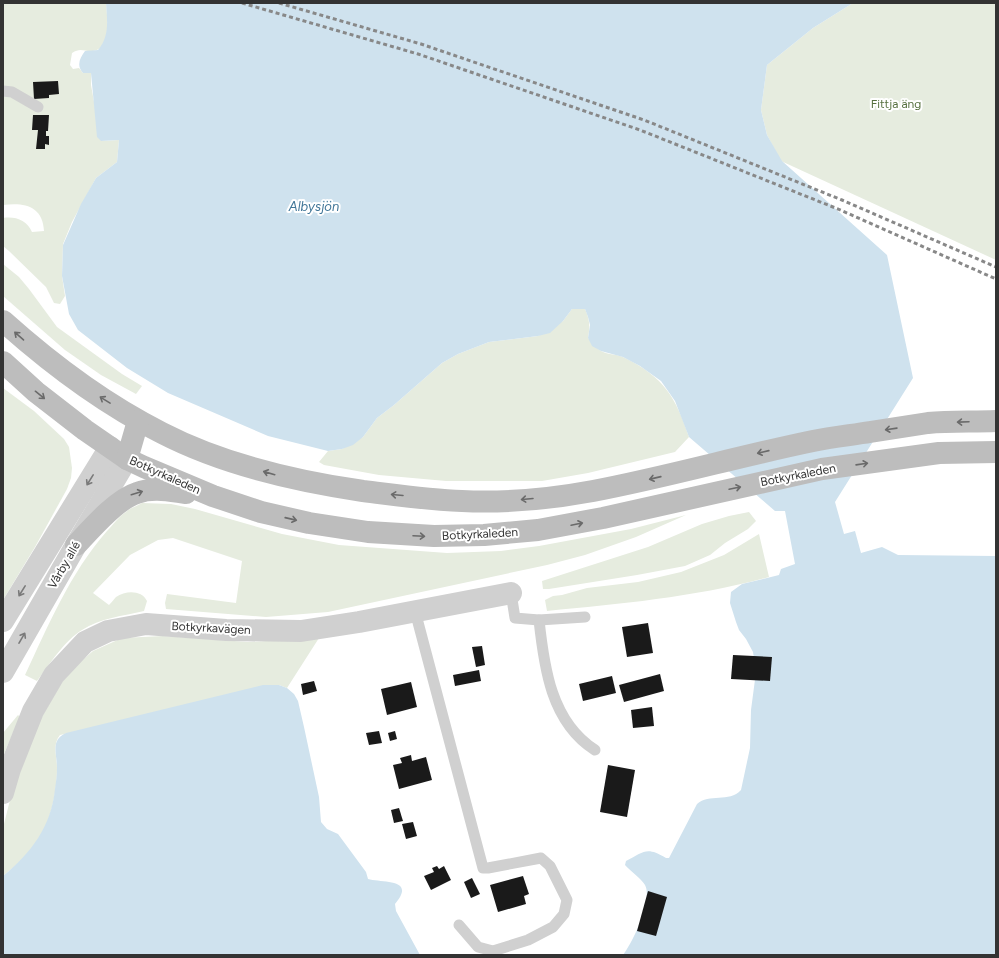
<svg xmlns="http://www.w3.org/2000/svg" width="999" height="958" font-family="Figtree,sans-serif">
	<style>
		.green { fill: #e6ecdf }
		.water { fill: #cfe2ee }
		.building { fill: #1a1a1a }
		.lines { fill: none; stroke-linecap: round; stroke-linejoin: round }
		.service { stroke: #d0d0d0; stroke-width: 11 }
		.minor { stroke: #d0d0d0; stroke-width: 22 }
		.tertiary { stroke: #d0d0d0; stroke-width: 22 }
		.secondary { stroke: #bdbdbd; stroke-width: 22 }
		.rail { stroke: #888; stroke-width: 3; stroke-dasharray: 4 3; stroke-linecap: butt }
		.oneway { stroke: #6a6a6a }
		.oneway2 { stroke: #7a7a7a }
		.labels { text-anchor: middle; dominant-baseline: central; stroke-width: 4; stroke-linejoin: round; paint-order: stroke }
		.park-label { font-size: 12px; fill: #56703f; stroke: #fff }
		.street-label { font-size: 12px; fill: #333; stroke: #fff }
		.water-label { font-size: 13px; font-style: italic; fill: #3f7597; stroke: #fff }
	</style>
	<rect width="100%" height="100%" fill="#fff"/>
	<g class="green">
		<path d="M3 3H106C107 16 112 48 93 51 84 52 81 47 72 53L70 65 73 69 79 68 83 73H91V85L101 141 119 140 117 162 96 178 72 222 63 244 62 276 65 296 60 304 54 303 46 287 9 251 3 246V218C15 216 27 220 32 232L44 231C43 206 24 202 3 205Z"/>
		<polygon points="853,3 996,3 996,260 781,161 767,135 761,110 767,65 813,28"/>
		<polygon points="3,264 19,277 29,289 57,327 122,374 142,386 136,394 101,375 65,350 3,296"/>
		<path d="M572 309H585C590 320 590 327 588 338 592 342 596 348 601 351 608 355 618 354 625 358 664 377 676 398 689 437L675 452 588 473 542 481H446L379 475 324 465 319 462 328 451 342 449 363 437 377 418 394 405 442 363 458 354 489 342 538 336 563 321Z"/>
		<polygon points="3,388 34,411 64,439 69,447 72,468 71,478 67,489 35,547 3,600"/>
		<path d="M142 503 171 504 195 509 282 534 339 545 447 553 501 551 539 546 631 529 686 515 636 537 585 555 547 565 328 612 266 617 166 609 165 603 167 594 236 603 242 561 173 538 158 540 130 555 93 593 109 605C112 602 114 599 116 597 126 590 142 590 147 601L144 611C123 616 100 618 82 630 65 640 49 665 37 681L25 675C48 626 70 573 107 531 113 525 118 517 126 512 130 508 137 506 142 503Z"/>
		<polygon points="749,512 756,521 748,529 725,543 710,555 685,566 637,575 549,589 543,589 542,581 648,547 702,524 729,516"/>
		<path d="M759 534 769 577C697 597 621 604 547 611L545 600 553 596 562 595 587 588 638 582 681 572 724 555Z"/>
		<path d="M163 636 248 642 319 638 287 688 279 685 60 735C52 745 57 756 57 768 57 794 50 826 34 846 25 858 14 867 3 876V828L11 796 36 727 62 682 79 663 93 651 122 638Z"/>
		<polygon points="18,715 20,717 3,756 3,733"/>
	</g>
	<g class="water">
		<path d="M106 3H853L813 28 767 65 761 110 767 135 782 161 887 255 913 378 835 502 844 534 855 531 861 553 882 547 898 555 996 556V955H623C633 942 653 900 645 885 641 878 631 872 625 865L626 861C644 852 646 846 666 858H669L697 804C709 793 729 803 741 790L750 748 751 710 756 672 753 652 746 639 739 630 736 622 730 603 731 592 742 584 779 575 781 569 795 564 785 511H775L689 437 675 401 661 381 640 366 623 357 601 351 592 346 588 338 590 325 588 317 585 309H572L563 321 550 333 538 336 489 342 458 354 442 363 394 405 377 418 363 437 353 445 342 449 328 451 268 436 168 393 127 368 78 330 69 314 62 276 63 245 81 204 96 178 117 162 119 140 101 141 97 137 91 73H83C76 65 80 58 85 51L98 50C110 36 107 20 106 3Z"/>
		<path d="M263 685H279L287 688 294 694 298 701 304 727 319 797 321 822 327 829 338 834 366 872 368 879C382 883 417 878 395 904L396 911 420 955H3V876C31 853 51 827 55 789 56 782 57 775 57 768 57 754 50 740 66 733Z"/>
	</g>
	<g class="building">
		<polygon points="58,81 59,94 49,95 49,98 34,99 33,82"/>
		<polygon points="33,115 49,115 48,131 46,131 46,136 49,136 49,145 45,144 45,149 36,149 38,130 32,130"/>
		<polygon points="648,623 653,653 627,657 622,627"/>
		<polygon points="482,646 485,665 476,667 472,647"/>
		<polygon points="733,655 772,657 770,681 731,679"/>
		<polygon points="479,670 481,681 455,686 453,675"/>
		<polygon points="660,674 664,691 624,702 619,685"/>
		<polygon points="612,676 616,693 583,701 579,684"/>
		<polygon points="314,681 317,691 303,695 301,684"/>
		<polygon points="411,682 417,707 387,715 381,689"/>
		<polygon points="652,707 654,726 633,728 631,710"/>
		<polygon points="379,731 382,743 369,745 366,733"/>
		<polygon points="395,731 397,739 390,741 388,733"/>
		<polygon points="411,755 412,761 426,757 432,780 399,789 393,765 402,763 400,758"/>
		<polygon points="608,765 635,770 627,817 600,812"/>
		<polygon points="399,808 403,821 394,823 391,810"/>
		<polygon points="413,822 417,836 406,839 402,824"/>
		<polygon points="437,866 439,869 444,866 451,880 431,890 424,876 434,872 432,868"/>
		<polygon points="523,876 529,894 524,896 526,904 498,912 490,885"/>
		<polygon points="472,878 480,894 471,898 464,882"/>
		<polygon points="648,891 667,897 656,936 637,931"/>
	</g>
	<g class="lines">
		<g class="service">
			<polyline points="3,91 12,92 38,107"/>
			<polyline points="511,593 515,618 539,620 585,617"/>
			<polyline points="415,611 483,868 488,868 541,858 550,866 567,900 564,914 553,927 528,940 493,951 478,947 459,925"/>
			<path d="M539 620C544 667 551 722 595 750"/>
		</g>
		<polyline class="minor" points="3,793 10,769 33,711 54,675 85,642 108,631 146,624 226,630 301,631 359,622 511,593"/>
		<g class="tertiary">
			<polyline points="3,621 110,447"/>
			<polyline points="3,672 76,545 127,459"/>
		</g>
		<g class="secondary">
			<path d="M3 321C51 364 104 404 162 433 224 465 294 481 363 491 396 495 429 500 462 501 506 503 550 499 593 491 667 477 740 456 813 441 832 437 852 435 870 432 890 429 909 426 928 423 950 421 973 422 996 421"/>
			<polyline points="3,362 36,392 85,430 127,459 144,467 213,496 261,512 309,523 368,532 434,536 484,535 538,530 603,518 822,469 939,453 996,452"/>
			<polyline points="127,459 138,421"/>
			<path d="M76 545C91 529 117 499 137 493 153 487 170 491 186 493"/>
		</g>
		<g class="rail">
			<polyline points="242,3 418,54 640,130 838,209 996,279"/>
			<polyline points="279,3 421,44 644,120 842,200 996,267"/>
		</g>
	</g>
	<defs><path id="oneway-shaft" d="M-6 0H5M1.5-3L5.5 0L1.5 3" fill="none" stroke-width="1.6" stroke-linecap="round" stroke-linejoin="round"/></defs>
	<g class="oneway">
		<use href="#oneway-shaft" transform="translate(19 336) rotate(-139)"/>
		<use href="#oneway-shaft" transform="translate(40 395) rotate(39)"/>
		<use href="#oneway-shaft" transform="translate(105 400) rotate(-148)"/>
		<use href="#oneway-shaft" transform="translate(963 422) rotate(178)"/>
		<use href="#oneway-shaft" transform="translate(891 429) rotate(172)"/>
		<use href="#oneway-shaft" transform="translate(763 452) rotate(167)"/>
		<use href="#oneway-shaft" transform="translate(862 464) rotate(-8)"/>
		<use href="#oneway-shaft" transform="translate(269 473) rotate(-164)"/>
		<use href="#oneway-shaft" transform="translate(655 478) rotate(167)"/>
		<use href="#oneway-shaft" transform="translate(735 488) rotate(-12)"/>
		<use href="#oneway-shaft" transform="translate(137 493) rotate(-17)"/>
		<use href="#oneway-shaft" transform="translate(397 495) rotate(-175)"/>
		<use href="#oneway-shaft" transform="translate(527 499) rotate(175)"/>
		<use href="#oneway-shaft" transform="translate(291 519) rotate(13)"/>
		<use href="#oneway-shaft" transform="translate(577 524) rotate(-12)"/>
		<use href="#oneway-shaft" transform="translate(419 536) rotate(3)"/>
	</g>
	<g class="oneway2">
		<use href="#oneway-shaft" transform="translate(90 480) rotate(122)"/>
		<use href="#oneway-shaft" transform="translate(22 591) rotate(122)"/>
		<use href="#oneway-shaft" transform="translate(22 638) rotate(-60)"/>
	</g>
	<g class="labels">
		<g class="park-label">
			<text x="896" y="104">Fittja äng</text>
		</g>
		<g class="street-label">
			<text transform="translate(165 475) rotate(24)">Botkyrkaleden</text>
			<text transform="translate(798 475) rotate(-11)">Botkyrkaleden</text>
			<text transform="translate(480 534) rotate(-3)">Botkyrkaleden</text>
			<text transform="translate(64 565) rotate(-60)">Vårby allé</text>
			<text transform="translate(211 628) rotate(3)">Botkyrkavägen</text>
		</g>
		<g class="water-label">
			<text x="314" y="206">Albysjön</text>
		</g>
	</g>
	<rect width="999" height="958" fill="none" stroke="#333333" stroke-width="8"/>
</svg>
